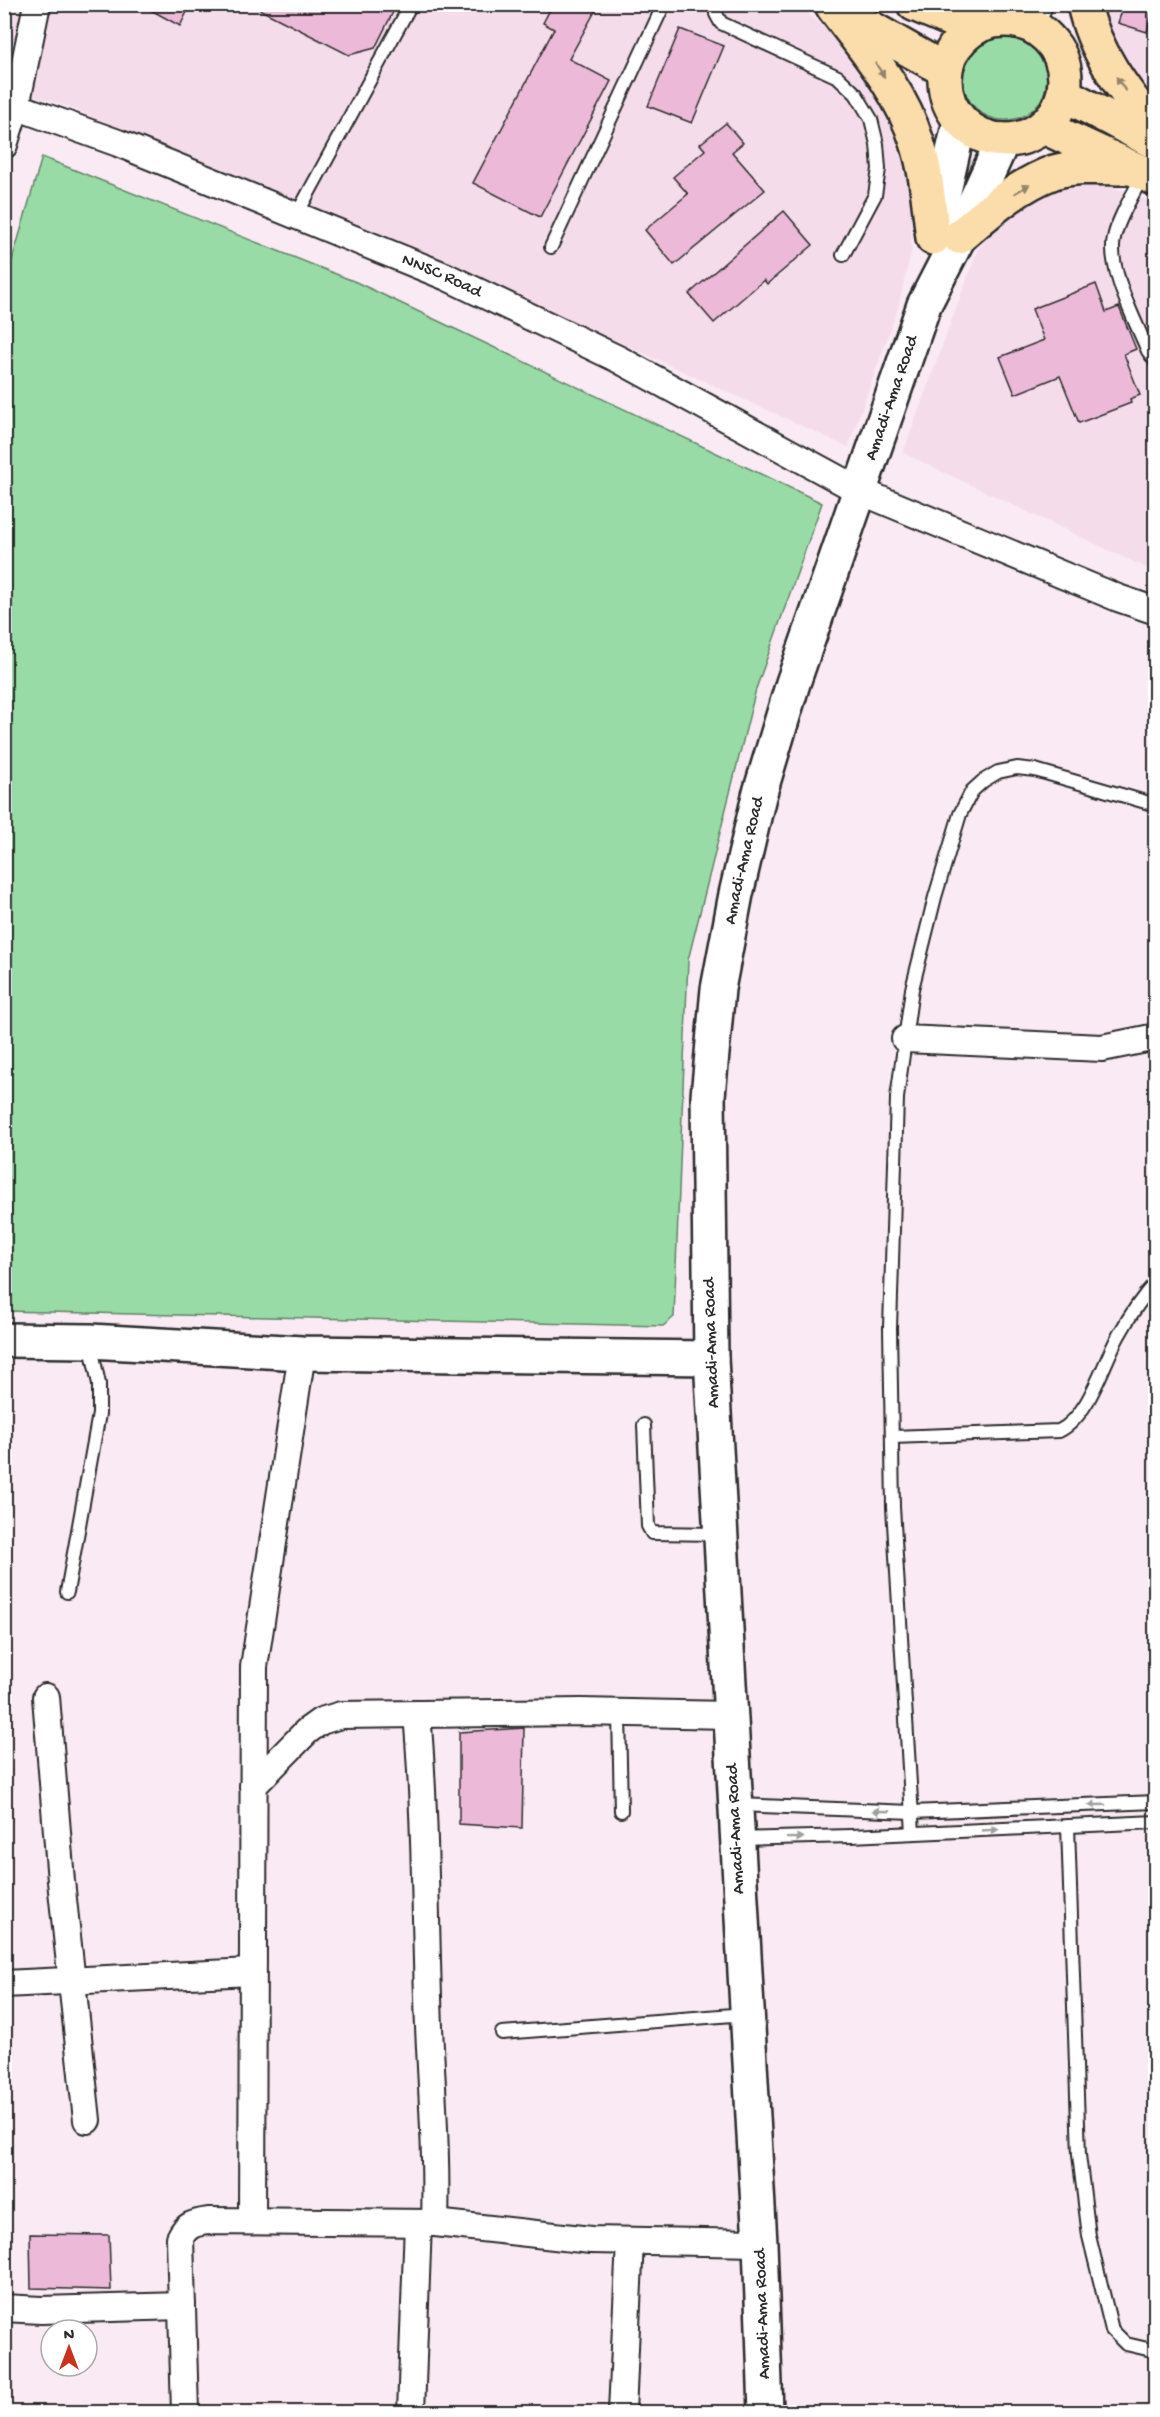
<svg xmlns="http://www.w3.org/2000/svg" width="1160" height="2417" font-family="'Gochi Hand',sans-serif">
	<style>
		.built { fill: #f5dceb }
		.green { fill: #99dba6; stroke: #628368; stroke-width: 1.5 }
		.building { fill: #ecbad8; stroke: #2b2b2b; stroke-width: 1.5 }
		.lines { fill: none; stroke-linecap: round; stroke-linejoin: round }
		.lane-casing { stroke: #2b2b2b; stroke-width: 16 }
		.street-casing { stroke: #2b2b2b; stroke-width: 30 }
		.secondary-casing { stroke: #2b2b2b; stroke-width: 38 }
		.primary-casing { stroke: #2b2b2b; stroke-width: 38 }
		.lane { stroke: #fff; stroke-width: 12 }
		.street { stroke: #fff; stroke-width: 26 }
		.secondary { stroke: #fff; stroke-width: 33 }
		.primary { stroke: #fbddab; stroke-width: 33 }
		.oneway { fill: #93846b }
		.oneway2 { fill: #a0a0a0 }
		.labels { text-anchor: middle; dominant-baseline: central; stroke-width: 5; stroke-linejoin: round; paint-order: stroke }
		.street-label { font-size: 18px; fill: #2b2b2b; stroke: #fff }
	</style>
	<rect width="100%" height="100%" fill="#f9eaf3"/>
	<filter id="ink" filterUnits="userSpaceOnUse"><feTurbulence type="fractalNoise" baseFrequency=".0167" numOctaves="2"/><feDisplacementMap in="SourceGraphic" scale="12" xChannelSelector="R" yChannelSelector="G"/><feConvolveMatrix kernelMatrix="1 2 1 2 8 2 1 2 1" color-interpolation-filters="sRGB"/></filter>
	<g filter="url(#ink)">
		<g class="built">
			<polygon points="5,5 796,5 840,38 893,115 907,160 912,195 911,253 898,308 848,447 619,342 72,108 5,86"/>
			<polygon points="1095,5 1155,5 1155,110 1141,94"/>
			<polygon points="1100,185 1122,190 1155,204 1155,572 903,453 978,249 1001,222 1050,192 1079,186"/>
		</g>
		<g class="green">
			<circle cx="1005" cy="78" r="42"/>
			<polygon points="42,157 356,282 822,503 756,689 688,960 674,1317 663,1326 5,1311 4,288"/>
		</g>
		<g class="building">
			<polygon points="140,4 191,4 180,26"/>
			<polygon points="249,4 397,4 375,48 349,55"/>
			<polygon points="553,4 599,4 569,59 611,81 540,217 473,183 554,29 543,23"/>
			<polygon points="1124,4 1154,4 1147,32 1118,23"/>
			<polygon points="680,29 724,46 692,123 648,106"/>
			<polygon points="726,123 743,143 732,152 765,190 674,265 645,230 688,194 673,177 705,150 700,144"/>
			<polygon points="784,211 813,245 767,284 764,280 714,323 689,294"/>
			<polygon points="1096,284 1106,312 1119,307 1136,349 1124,354 1140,395 1130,399 1131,403 1079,423 1060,376 1015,394 1000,357 1044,340 1032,309"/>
			<polygon points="524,1728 522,1828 459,1824 459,1732"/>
			<polygon points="30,2234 109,2235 111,2290 31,2288"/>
		</g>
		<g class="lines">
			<g class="lane-casing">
				<g id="lane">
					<polyline points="717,4 716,14 721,23 838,77 856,94 871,119 877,144 879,169 875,195 843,255"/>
					<path d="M1143 175C1134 193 1118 218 1114 238 1107 268 1136 322 1148 351L1156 362"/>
					<polyline points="296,216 411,4"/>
					<polyline points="551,247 664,4"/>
					<polyline points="644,1425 648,1526 652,1533 719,1534"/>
					<path d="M892 1437 1059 1431C1089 1417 1103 1363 1119 1335 1129 1317 1142 1297 1156 1282"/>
					<polyline points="67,1592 99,1414 99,1384 90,1342"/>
					<polyline points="619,1713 621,1811"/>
					<polyline points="737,1805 912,1812 1156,1802"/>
					<polyline points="1068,1826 1079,2155 1089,2236 1112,2330 1126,2344 1156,2351"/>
					<polyline points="913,1833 893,1507 890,1328 897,1098 912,989 935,897 960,814 972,791 983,781 998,772 1017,768 1035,770 1156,805"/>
					<polyline points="738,1839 851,1836 1156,1822"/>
					<polyline points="502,2033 746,2014"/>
				</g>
			</g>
			<g class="street-casing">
				<g id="street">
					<polyline points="1008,20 1013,4"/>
					<polyline points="1031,26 1039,4"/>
					<path id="s1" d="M4 102 118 143 447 277 618 359 860 491 1118 598 1156 611"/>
					<polyline points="4,145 16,106 37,4"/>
					<polyline points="905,1039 1102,1048 1156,1037"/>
					<polyline points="46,1697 61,1881 87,2120"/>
					<path d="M417 1714C426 1818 425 1923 429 2027 432 2093 437 2158 435 2223"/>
					<polyline points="253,1786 307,1731 321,1721 341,1715 581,1712 730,1715"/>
					<polyline points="4,1984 251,1972"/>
					<polyline points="252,2221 254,1667 302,1353"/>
					<polyline points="4,2308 41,2310 182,2306"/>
					<path d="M185 2412 180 2238C186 2225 194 2223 208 2221L435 2223 591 2240 760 2243"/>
					<polyline points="411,2412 418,2223"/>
					<polyline points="622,2412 630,2241"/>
				</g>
			</g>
			<g class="secondary-casing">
				<g id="secondary">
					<polyline points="934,235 960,121"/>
					<polyline points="4,1340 90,1341 302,1353 711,1358"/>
					<path id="s2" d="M766 2412 760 2243 711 1358 708 1096 718 989 736 894 759 796 793 683 924 305 959 237 1003 140"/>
				</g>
			</g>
			<g class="primary-casing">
				<g id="primary">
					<polyline points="914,4 973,29"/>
					<path d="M1084 4C1094 53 1126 93 1156 131"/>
					<path d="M833 7C865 49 901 91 917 142 927 173 929 206 933 238"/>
					<polyline points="846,14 945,70"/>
					<circle cx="1005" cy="80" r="60"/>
					<polyline points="1064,94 1156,143"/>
					<polyline points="1044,127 1156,179"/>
					<path d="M959 237C988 212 1018 185 1054 172 1077 165 1105 168 1128 168"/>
				</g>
			</g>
			<use href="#lane" class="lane"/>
			<use href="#street" class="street"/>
			<use href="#secondary" class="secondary"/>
			<use href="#primary" class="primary"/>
		</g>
		<defs><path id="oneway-solid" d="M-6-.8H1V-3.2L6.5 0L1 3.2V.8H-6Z" transform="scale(1.5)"/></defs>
		<g class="oneway">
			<use href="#oneway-solid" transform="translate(880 70) rotate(58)"/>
			<use href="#oneway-solid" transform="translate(1121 84) rotate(-123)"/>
			<use href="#oneway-solid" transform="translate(1022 189) rotate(-30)"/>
		</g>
		<g class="oneway2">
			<use href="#oneway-solid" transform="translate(1097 1805) rotate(178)"/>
			<use href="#oneway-solid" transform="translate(881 1811) rotate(-178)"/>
			<use href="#oneway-solid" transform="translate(990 1830) rotate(-3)"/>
			<use href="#oneway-solid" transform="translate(795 1838) rotate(-1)"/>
		</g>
	</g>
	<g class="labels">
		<g class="street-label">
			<text stroke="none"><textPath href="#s1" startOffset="471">NNSC Road</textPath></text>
			<text stroke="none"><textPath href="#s2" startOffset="2042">Amadi-Ama Road</textPath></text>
			<text stroke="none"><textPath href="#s2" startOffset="1556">Amadi-Ama Road</textPath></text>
			<text transform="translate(712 1343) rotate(-92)">Amadi-Ama Road</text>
			<text transform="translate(736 1829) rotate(-93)">Amadi-Ama Road</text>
			<text transform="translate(763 2314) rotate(-92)">Amadi-Ama Road</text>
		</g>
	</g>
	<rect width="1160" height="2417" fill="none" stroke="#fff" stroke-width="24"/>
	<rect x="12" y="12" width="1136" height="2393" fill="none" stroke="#2b2b2b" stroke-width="2" filter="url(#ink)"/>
	<g transform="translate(69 2348)"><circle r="28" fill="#ffffff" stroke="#aaaaaa" stroke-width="1.5"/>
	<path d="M0-4.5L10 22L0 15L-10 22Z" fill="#c8321e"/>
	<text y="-9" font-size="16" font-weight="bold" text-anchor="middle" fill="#2b2b2b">N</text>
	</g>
</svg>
